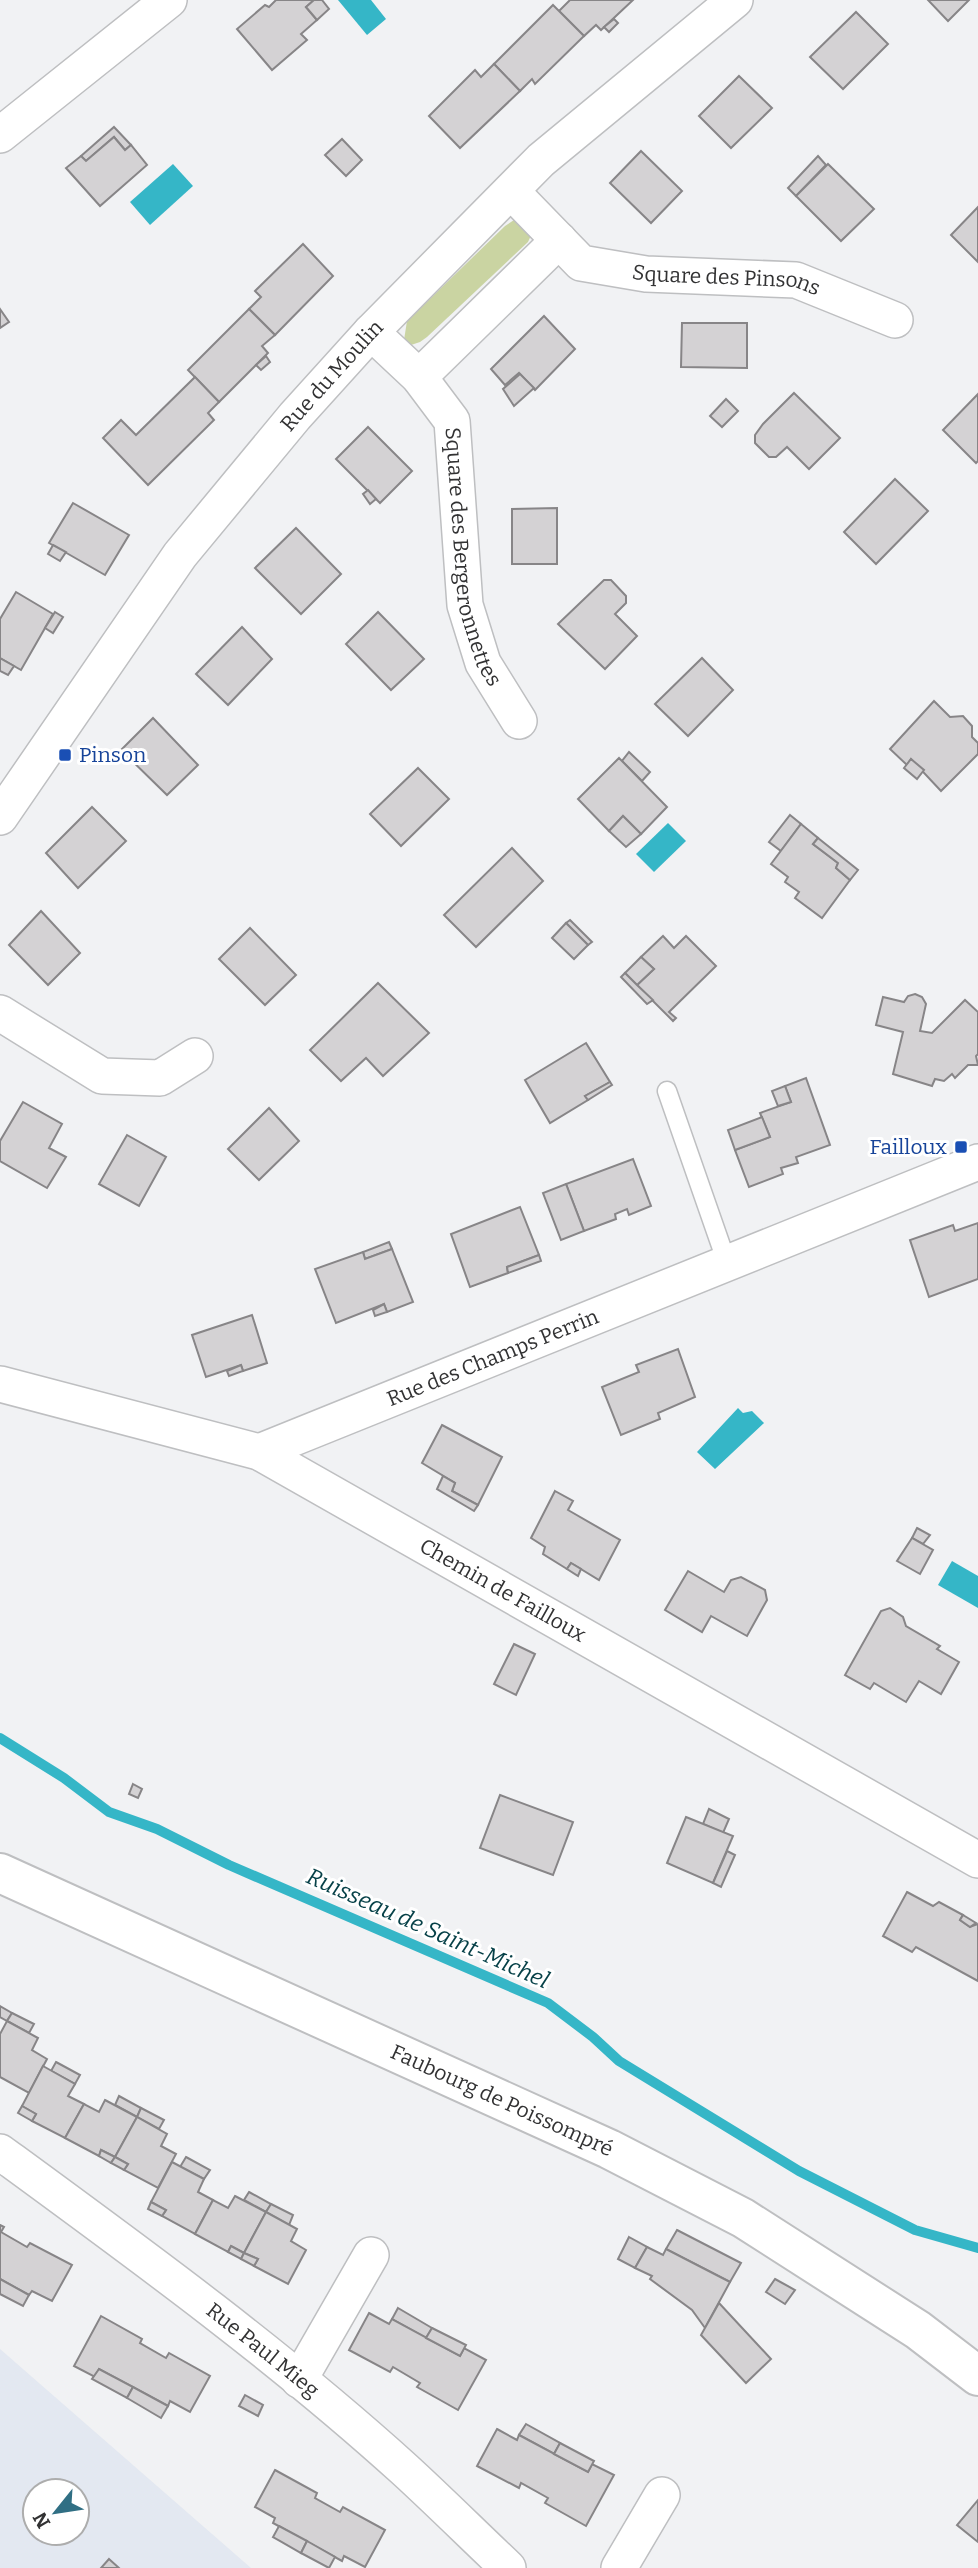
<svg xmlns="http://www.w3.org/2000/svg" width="978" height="2568" font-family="Bitter,serif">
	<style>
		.built { fill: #e3e8f1; fill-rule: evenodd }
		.green { fill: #cad4a2 }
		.water { fill: #35b6c7 }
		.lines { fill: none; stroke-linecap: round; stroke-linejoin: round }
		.stream { stroke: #35b6c7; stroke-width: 10 }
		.building { fill: #d4d2d4; stroke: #878587; stroke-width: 2 }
		.lane-casing { stroke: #bebfc1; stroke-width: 21 }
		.street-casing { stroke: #bebfc1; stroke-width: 38 }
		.secondary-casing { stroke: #bebfc1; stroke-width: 42 }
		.lane { stroke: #fff; stroke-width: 18 }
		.street { stroke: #fff; stroke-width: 35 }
		.secondary { stroke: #fff; stroke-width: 38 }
		.transit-dot { fill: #1a4fb4; stroke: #fff; stroke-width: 2.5 }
		.labels { text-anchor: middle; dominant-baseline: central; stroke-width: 6; stroke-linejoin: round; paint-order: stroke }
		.street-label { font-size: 21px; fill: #323233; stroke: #fff }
		.transit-label { font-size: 21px; fill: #164399; stroke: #fff; text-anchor: start }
		.water-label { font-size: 23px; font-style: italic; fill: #074148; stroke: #fff }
	</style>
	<rect width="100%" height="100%" fill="#f1f2f4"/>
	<path class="built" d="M0 2349 251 2568H0ZM35 2491H77V2533H35Z"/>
	<polygon class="green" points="517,218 533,231 528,242 427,337 420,342 411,345 404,340 407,321 505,226"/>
	<g class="water">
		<polygon points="338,0 371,0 386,19 367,35"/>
		<polygon points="173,164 193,186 150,225 130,202"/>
		<polygon points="668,823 686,841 654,872 636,854"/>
		<polygon points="738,1408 743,1413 752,1411 764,1423 715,1469 697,1452"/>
		<polygon points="952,1561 978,1576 978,1608 938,1585"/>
	</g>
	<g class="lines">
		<polyline class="stream" points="0,1738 64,1778 109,1812 157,1829 229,1865 548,2003 593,2037 619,2061 799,2171 915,2230 978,2248"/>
	</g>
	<g class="building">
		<polygon points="314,0 306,7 317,20 301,34 307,40 272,70 237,29 265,5 269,7 276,0"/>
		<polygon points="314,0 322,0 329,9 317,20 306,7"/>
		<polygon points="570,0 633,0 601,30 596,25 584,36 559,11"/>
		<polygon points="928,0 969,0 948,21"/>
		<polygon points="553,5 584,36 535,84 532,79 520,91 494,64"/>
		<polygon points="856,12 888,44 843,89 810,57"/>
		<polygon points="614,19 618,23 609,32 604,27"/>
		<polygon points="494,64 520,91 460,148 429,116 475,70 481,77"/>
		<polygon points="739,76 772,108 731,148 699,116"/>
		<polygon points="114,127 131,145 125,150 114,137 86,161 81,156"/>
		<polygon points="114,137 125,150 131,145 147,165 100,206 66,168 81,156 86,161"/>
		<polygon points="342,139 362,160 346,176 325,155"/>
		<polygon points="641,151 682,191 651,223 610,183"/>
		<polygon points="818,156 826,165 796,196 788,188"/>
		<polygon points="828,164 874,209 841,241 796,196"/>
		<polygon points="978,207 978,262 951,235"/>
		<polygon points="303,244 333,276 275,335 249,309 261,297 255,291"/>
		<polygon points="0,309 9,322 0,328"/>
		<polygon points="249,309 275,335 262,346 268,353 219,402 188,370"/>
		<polygon points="544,316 575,349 535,390 519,373 505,385 491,369"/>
		<polygon points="682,323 747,323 747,368 681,367"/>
		<polygon points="266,356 270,362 261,370 256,365"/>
		<polygon points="520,374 534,388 514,406 503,389"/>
		<polygon points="195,377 219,402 208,413 214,420 148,485 103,438 121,420 136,435"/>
		<polygon points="794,393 840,438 809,469 787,447 776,457 769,457 755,443 755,435 763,424"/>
		<polygon points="978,394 978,461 976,463 943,430"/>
		<polygon points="726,399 738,411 722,427 710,416"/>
		<polygon points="368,427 412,471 380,503 336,459"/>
		<polygon points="895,479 928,511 876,564 844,532"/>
		<polygon points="368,490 376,499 370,504 363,494"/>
		<polygon points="73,503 129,535 105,575 49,543"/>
		<polygon points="557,508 557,564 512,564 512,509"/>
		<polygon points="296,528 341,574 301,614 255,568"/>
		<polygon points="53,545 66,552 60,561 48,554"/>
		<polygon points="604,580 611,580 626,596 626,603 615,614 637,636 605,669 558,624"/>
		<polygon points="16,592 53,614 21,670 0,658 0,619"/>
		<polygon points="55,612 63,617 53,633 45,628"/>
		<polygon points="378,612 424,659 391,690 346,644"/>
		<polygon points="242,627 272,659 228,705 196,674"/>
		<polygon points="0,658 14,666 8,675 0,671"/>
		<polygon points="702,658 733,690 688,736 655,704"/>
		<polygon points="934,701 950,717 963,716 972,726 972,737 978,743 978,754 941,791 911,759 907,765 890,749"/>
		<polygon points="153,718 198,765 167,795 121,750"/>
		<polygon points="629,752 650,772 642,781 622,761"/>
		<polygon points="619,758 667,807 641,834 623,816 609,831 578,799"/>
		<polygon points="911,759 924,770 917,779 904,768"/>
		<polygon points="418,768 449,799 401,846 370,814"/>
		<polygon points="92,807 126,841 78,888 46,853"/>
		<polygon points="790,815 801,824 781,851 769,842"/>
		<polygon points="623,816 641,834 626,847 609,831"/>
		<polygon points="801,824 818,838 813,844 838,863 836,868 850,880 822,918 795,898 799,892 785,882 788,877 771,864"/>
		<polygon points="818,838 858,870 850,880 836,868 838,863 813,844"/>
		<polygon points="512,848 543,881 476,947 444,915"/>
		<polygon points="41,911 80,953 48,985 9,945"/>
		<polygon points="570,920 592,942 588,945 566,923"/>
		<polygon points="566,923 588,945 574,959 552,938"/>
		<polygon points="250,928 296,975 265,1005 219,959"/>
		<polygon points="663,936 674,948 686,936 716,966 669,1012 676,1018 673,1021 637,985 654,969 641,957"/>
		<polygon points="641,957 654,969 637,985 625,973"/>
		<polygon points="625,973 637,985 653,1000 647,1004 621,977"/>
		<polygon points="378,983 429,1033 383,1076 366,1058 341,1081 310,1050"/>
		<polygon points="915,994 922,997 926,1004 920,1031 932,1033 965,1000 978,1012 978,1054 976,1056 978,1065 968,1065 955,1078 952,1074 944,1081 935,1079 932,1086 893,1074 903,1032 876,1025 883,997 904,1002 908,996"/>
		<polygon points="586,1043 610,1082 585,1096 588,1100 550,1123 525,1080"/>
		<polygon points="806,1078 830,1145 796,1157 798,1163 781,1168 783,1174 749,1187 735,1150 770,1137 760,1113 791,1102 785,1086"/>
		<polygon points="610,1082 612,1085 588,1100 585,1096"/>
		<polygon points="785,1086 791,1102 778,1106 772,1091"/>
		<polygon points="23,1102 62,1124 49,1148 66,1157 47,1188 0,1161 0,1141"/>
		<polygon points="269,1108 299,1141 259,1180 228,1149"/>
		<polygon points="762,1117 770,1137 735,1150 728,1130"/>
		<polygon points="127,1135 166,1157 139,1206 99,1184"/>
		<polygon points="633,1159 651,1206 629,1215 627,1209 615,1214 616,1219 584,1231 566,1184"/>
		<polygon points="566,1184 584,1231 561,1240 543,1193"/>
		<polygon points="520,1207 539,1255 507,1267 508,1273 470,1287 451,1234"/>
		<polygon points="978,1223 978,1279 929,1297 910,1240 953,1225 955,1231"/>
		<polygon points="389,1242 392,1249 365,1259 363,1252"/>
		<polygon points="392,1249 413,1302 387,1312 384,1304 336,1323 315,1269 363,1252 365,1259"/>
		<polygon points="539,1255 541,1261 508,1273 507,1267"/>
		<polygon points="384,1304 387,1312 375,1316 373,1310"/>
		<polygon points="252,1315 267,1363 243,1371 241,1365 206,1377 192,1335"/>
		<polygon points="678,1349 695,1397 658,1413 660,1419 621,1435 602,1387 639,1372 636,1365"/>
		<polygon points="241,1365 243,1371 229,1376 227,1371"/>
		<polygon points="442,1425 502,1457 478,1505 452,1491 455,1483 422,1463"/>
		<polygon points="443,1476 455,1483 452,1491 478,1505 474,1511 437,1489"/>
		<polygon points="555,1491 573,1501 568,1510 620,1540 599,1580 571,1563 567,1569 543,1554 545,1547 531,1538"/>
		<polygon points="917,1528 930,1535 923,1544 912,1538"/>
		<polygon points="912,1538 933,1550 920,1574 897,1561"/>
		<polygon points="571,1563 581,1569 578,1576 567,1569"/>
		<polygon points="688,1571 724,1592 731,1580 741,1577 765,1590 767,1600 747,1636 711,1616 702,1632 665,1610"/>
		<polygon points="890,1608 903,1617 906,1626 940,1646 937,1649 959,1662 941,1694 919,1681 906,1702 874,1683 870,1689 845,1675 881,1611"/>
		<polygon points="514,1644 535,1654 516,1695 494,1684"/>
		<polygon points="133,1784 142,1789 138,1798 129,1794"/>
		<polygon points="500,1795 573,1822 553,1875 480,1848"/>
		<polygon points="709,1809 729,1819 723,1833 703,1824"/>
		<polygon points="686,1817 733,1836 713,1883 667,1863"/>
		<polygon points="727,1851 735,1855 721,1887 713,1883"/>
		<polygon points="907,1892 933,1906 939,1902 963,1915 960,1920 970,1927 978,1924 978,1981 916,1947 912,1952 883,1936"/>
		<polygon points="963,1915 976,1923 970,1927 960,1920"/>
		<polygon points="0,2006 12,2013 7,2021 0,2017"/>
		<polygon points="12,2013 34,2024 29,2033 7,2021"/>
		<polygon points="7,2021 38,2038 32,2050 47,2059 29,2093 0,2077 0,2034"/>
		<polygon points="56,2062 80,2075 75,2084 51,2071"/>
		<polygon points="43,2066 75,2084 68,2096 84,2104 65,2138 32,2121 36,2114 22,2106"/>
		<polygon points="119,2096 141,2108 137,2117 115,2105"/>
		<polygon points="105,2100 137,2117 115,2157 101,2150 99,2156 65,2138 84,2104 99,2112"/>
		<polygon points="22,2106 36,2114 32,2121 18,2113"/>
		<polygon points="141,2108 164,2120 159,2129 137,2117"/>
		<polygon points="137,2117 167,2134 161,2146 176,2154 158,2188 124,2170 128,2164 115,2157"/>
		<polygon points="101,2150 115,2157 111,2163 99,2156"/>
		<polygon points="115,2157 128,2164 124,2170 111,2163"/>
		<polygon points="186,2157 210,2170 204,2179 180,2167"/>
		<polygon points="172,2162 204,2179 198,2192 213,2200 195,2234 162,2216 166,2210 151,2202"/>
		<polygon points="249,2192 271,2204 266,2212 244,2200"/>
		<polygon points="235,2196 266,2212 244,2253 231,2246 228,2252 195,2234 213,2200 228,2208"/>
		<polygon points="151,2202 166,2210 162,2216 148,2209"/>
		<polygon points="271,2204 293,2215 289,2225 266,2212"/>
		<polygon points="266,2212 297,2229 291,2241 306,2250 288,2284 254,2266 258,2259 244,2253"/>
		<polygon points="0,2225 4,2227 1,2232 27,2247 30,2243 72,2265 52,2301 32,2291 29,2295 0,2279"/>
		<polygon points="677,2230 741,2263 730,2282 666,2249"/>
		<polygon points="629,2237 647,2247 635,2268 618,2259"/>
		<polygon points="231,2246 244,2253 241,2259 228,2252"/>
		<polygon points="647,2247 663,2255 666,2249 730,2282 705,2328 692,2310 650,2279 652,2276 635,2268"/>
		<polygon points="244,2253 258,2259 254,2266 241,2259"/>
		<polygon points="0,2279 29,2295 23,2306 0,2294"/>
		<polygon points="775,2279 795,2290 785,2304 766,2292"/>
		<polygon points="719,2303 771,2359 746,2383 701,2335"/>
		<polygon points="398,2308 432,2328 426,2338 392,2319"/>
		<polygon points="369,2313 389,2324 392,2319 460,2356 464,2348 486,2360 458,2410 417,2387 420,2383 393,2367 390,2372 349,2350"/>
		<polygon points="101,2316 142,2339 140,2343 166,2358 169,2353 210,2376 190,2412 170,2401 168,2406 99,2369 95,2377 74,2366"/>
		<polygon points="432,2328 466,2345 460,2356 426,2338"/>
		<polygon points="99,2369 133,2387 127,2398 92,2379"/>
		<polygon points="133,2387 168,2406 161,2418 127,2398"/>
		<polygon points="245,2395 263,2405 258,2416 239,2406"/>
		<polygon points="526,2424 560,2443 554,2454 519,2435"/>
		<polygon points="497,2429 517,2440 519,2435 588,2472 592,2464 614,2475 586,2526 545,2503 548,2498 521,2483 519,2488 477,2466"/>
		<polygon points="560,2443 594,2461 588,2472 554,2454"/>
		<polygon points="275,2470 317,2493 315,2498 340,2512 343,2507 385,2530 365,2567 344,2556 342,2561 273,2523 275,2518 255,2507"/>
		<polygon points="978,2500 978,2542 957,2525"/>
		<polygon points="279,2526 307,2541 301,2553 273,2537"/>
		<polygon points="307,2541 335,2557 329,2568 301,2553"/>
		<polygon points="109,2559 119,2568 101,2568"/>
	</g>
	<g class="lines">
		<g class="lane-casing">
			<polyline id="lane" points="667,1091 727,1263"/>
		</g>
		<g class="street-casing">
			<g id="street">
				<polyline points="0,135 169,0"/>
				<path id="s1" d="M511 191 581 263 646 274 796 280 895 320"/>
				<path id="s2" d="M371 332 419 377 452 421 465 605 483 663 519 721"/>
				<polyline points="419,377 559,240"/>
				<path id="s3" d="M0 817 180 555 295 416 371 332 541 160 735 0"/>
				<polyline points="0,1013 102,1076 160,1078 195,1056"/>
				<path id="s4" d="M0 1384 259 1452 978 1860"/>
				<path id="s5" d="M259 1452 978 1162"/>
				<path id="s6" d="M0 2152C138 2253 277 2354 404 2469 439 2501 473 2535 508 2568"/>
				<polyline points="299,2380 371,2255"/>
				<polyline points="619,2568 662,2495"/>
			</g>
		</g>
		<g class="secondary-casing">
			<g id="secondary">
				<path id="s7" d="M0 1873 609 2149 743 2218 918 2330 978 2376"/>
			</g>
		</g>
		<use href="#lane" class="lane"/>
		<use href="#street" class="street"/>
		<use href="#secondary" class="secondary"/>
	</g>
	<g class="transit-dot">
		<rect x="58" y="748" width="14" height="14" rx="3.5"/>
		<rect x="954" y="1140" width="14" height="14" rx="3.5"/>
	</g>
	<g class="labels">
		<g class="street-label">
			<text stroke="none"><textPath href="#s1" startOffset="247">Square des Pinsons</textPath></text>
			<text stroke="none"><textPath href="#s3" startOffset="553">Rue du Moulin</textPath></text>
			<text stroke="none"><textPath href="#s2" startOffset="259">Square des Bergeronnettes</textPath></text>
			<text stroke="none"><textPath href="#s5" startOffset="252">Rue des Champs Perrin</textPath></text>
			<text stroke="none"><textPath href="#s4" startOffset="548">Chemin de Failloux</textPath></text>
			<text stroke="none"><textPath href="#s7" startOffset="551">Faubourg de Poissompré</textPath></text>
			<text stroke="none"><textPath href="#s6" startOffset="329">Rue Paul Mieg</textPath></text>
		</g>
		<g class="transit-label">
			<text x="79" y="755">Pinson</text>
			<text x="947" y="1147" text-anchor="end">Failloux</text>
		</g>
		<g class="water-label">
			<text transform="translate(428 1928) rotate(24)">Ruisseau de Saint-Michel</text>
		</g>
	</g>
	<g transform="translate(56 2512) rotate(240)"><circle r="33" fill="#ffffff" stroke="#adadad" stroke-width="2"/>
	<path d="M0-5L12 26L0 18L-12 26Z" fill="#306f84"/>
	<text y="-10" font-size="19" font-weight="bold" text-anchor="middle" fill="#323233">N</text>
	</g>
</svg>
